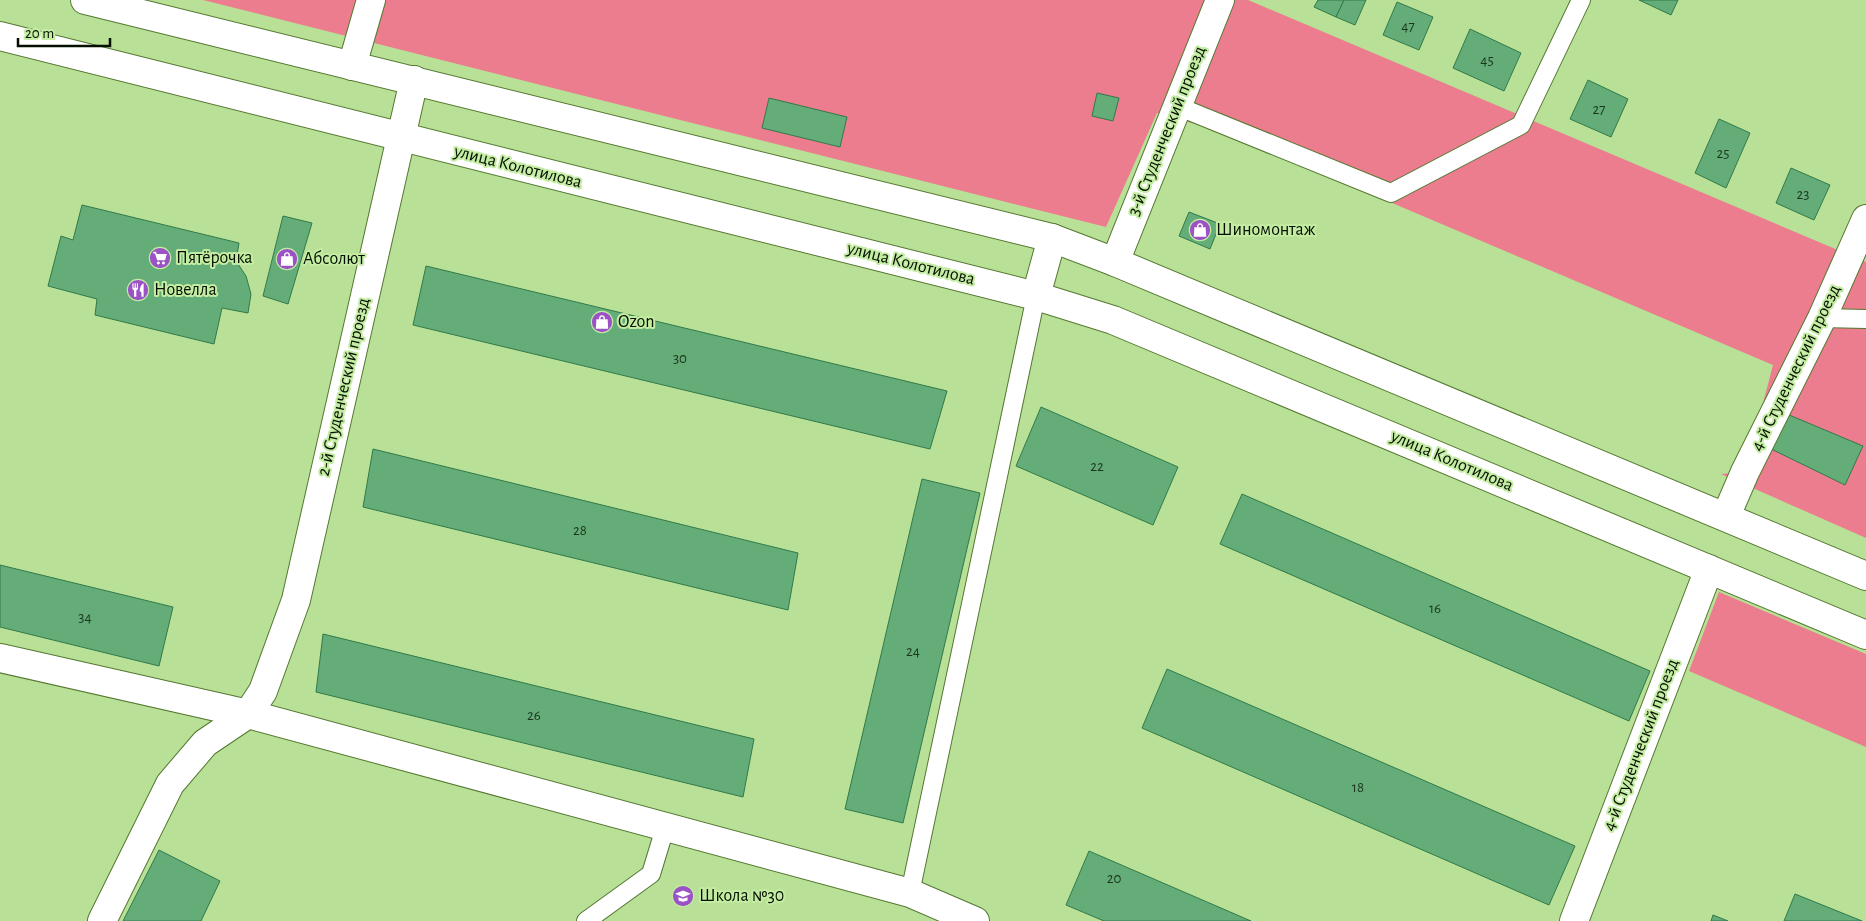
<svg xmlns="http://www.w3.org/2000/svg" width="1866" height="921" font-family="'Alegreya Sans',sans-serif">
	<style>
		.green { fill: #eb7d8e }
		.building { fill: #65ad78; stroke: #317a49 }
		.lines { fill: none; stroke-linecap: round; stroke-linejoin: round }
		.lane-casing { stroke: #557832; stroke-width: 20 }
		.street-casing { stroke: #557832; stroke-width: 30 }
		.secondary-casing { stroke: #557832; stroke-width: 30 }
		.lane { stroke: #fff; stroke-width: 18 }
		.street { stroke: #fff; stroke-width: 28 }
		.secondary { stroke: #fff; stroke-width: 28 }
		.labels { text-anchor: middle; dominant-baseline: central; stroke-width: 4; stroke-linejoin: round; paint-order: stroke }
		.number-label { font-size: 15px; fill: #1c361e }
		.street-label { font-size: 18px; fill: #040f00; stroke: #c4eda3 }
		.poi-label { font-size: 18px; fill: #040f00; stroke: #c4eda3; text-anchor: start }
	</style>
	<rect width="100%" height="100%" fill="#b8e096"/>
	<g class="green">
		<polygon points="203,0 1248,0 1866,262 1866,538 1721,474 1745,472 1773,365 1230,134 1157,113 1106,227"/>
		<polygon points="1719,592 1866,654 1866,747 1689,671"/>
	</g>
	<g class="building">
		<polygon points="1318,0 1344,0 1336,17 1314,7"/>
		<polygon points="1344,0 1366,0 1355,25 1336,17"/>
		<polygon points="1639,0 1678,0 1671,15"/>
		<polygon points="1397,2 1433,17 1419,50 1383,35"/>
		<polygon points="1470,29 1521,53 1504,91 1453,68"/>
		<polygon points="1588,80 1628,99 1611,137 1570,119"/>
		<polygon points="1097,93 1119,98 1113,121 1092,116"/>
		<polygon points="769,98 847,117 840,147 762,128"/>
		<polygon points="1719,119 1750,133 1726,188 1695,173"/>
		<polygon points="1791,168 1830,185 1814,220 1776,203"/>
		<polygon points="82,205 239,243 236,261 246,276 251,294 248,313 222,308 214,344 95,315 97,299 48,286 61,236 73,240"/>
		<polygon points="1189,212 1220,224 1210,249 1179,236"/>
		<polygon points="283,216 312,223 288,304 263,296"/>
		<polygon points="426,266 947,391 930,449 413,325"/>
		<polygon points="1041,407 1178,467 1153,525 1016,466"/>
		<polygon points="1782,412 1863,446 1845,485 1767,447"/>
		<polygon points="373,449 798,553 788,610 363,507"/>
		<polygon points="922,479 980,493 903,823 845,809"/>
		<polygon points="1242,494 1650,671 1629,721 1220,544"/>
		<polygon points="0,565 173,607 159,666 0,627"/>
		<polygon points="323,634 754,739 743,797 316,692"/>
		<polygon points="1167,669 1575,846 1549,905 1142,728"/>
		<polygon points="159,850 220,881 201,921 123,921"/>
		<polygon points="1089,851 1251,921 1104,921 1066,905"/>
		<polygon points="1795,894 1862,921 1784,921"/>
		<polygon points="1713,915 1728,921 1711,921"/>
	</g>
	<g class="lines">
		<g class="lane-casing">
			<g id="lane">
				<polyline points="1177,106 1391,193 1521,125 1581,0"/>
				<polyline points="1822,318 1866,319"/>
				<polyline points="910,893 1036,296"/>
				<polyline points="586,921 651,874 665,828"/>
			</g>
		</g>
		<g class="street-casing">
			<g id="street">
				<polyline points="352,66 371,0"/>
				<polyline points="1115,262 1220,0"/>
				<polyline points="1036,296 1052,238"/>
				<polyline points="1726,516 1745,472 1822,318 1866,219"/>
				<polyline points="0,658 248,714 910,893 975,921"/>
				<polyline points="102,921 170,784 205,743 248,714 263,691 296,600 414,80"/>
				<polyline points="1574,921 1709,569"/>
			</g>
		</g>
		<g class="secondary-casing">
			<g id="secondary">
				<polyline points="85,0 1052,238 1115,262 1866,576"/>
				<polyline points="0,36 1036,296 1113,320 1866,635"/>
			</g>
		</g>
		<use href="#lane" class="lane"/>
		<use href="#street" class="street"/>
		<use href="#secondary" class="secondary"/>
	</g>
	<defs>
		<g id="shop-disc" transform="scale(1.125)"><circle r="9.5" fill="#9b52c5" stroke="#c4eda3"/><path d="M-5-2.5h2.3a2.7 3.5 0 0 1 5.4 0H5L5.5 6h-11ZM-1.5-2.5h3a1.5 2.3 0 0 0-3 0Z" fill="#fff"/></g>
		<g id="supermarket-disc" transform="scale(1.125)"><circle r="9.5" fill="#9b52c5" stroke="#c4eda3"/><path d="M-6-5.5h2.5l.6 2H6L4.5 2H-2.5L-4.4-4H-6ZM-1.5 3.2a1.3 1.3 0 1 0 .1 0ZM3 3.2a1.3 1.3 0 1 0 .1 0Z" fill="#fff"/></g>
		<g id="restaurant-disc" transform="scale(1.125)"><circle r="9.5" fill="#9b52c5" stroke="#c4eda3"/><path d="M-5-6h1v4h1v-4h1v4h1v-4h1v5L-1.5 .5V6h-2V.5L-5-1ZM5-6V6H3V1.5H1.5Q1.5-4 5-6Z" fill="#fff"/></g>
		<g id="school-disc" transform="scale(1.125)"><circle r="9.5" fill="#9b52c5" stroke="#c4eda3"/><path d="M0-5L7-2L0 1L-7-2ZM-4 1L0 2.5L4 1V4Q0 6-4 4Z" fill="#fff"/></g>
	</defs>
	<g fill-rule="evenodd">
		<use href="#shop-disc" x="1200" y="230"/>
		<use href="#supermarket-disc" x="160" y="258"/>
		<use href="#shop-disc" x="287" y="259"/>
		<use href="#restaurant-disc" x="138" y="290"/>
		<use href="#shop-disc" x="602" y="322"/>
		<use href="#school-disc" x="683" y="896"/>
	</g>
	<g class="labels">
		<g class="number-label">
			<text x="1408" y="26">47</text>
			<text x="1487" y="60">45</text>
			<text x="1599" y="109">27</text>
			<text x="1723" y="153">25</text>
			<text x="1803" y="194">23</text>
			<text x="680" y="358">30</text>
			<text x="1097" y="466">22</text>
			<text x="580" y="530">28</text>
			<text x="1435" y="608">16</text>
			<text x="85" y="617">34</text>
			<text x="913" y="651">24</text>
			<text x="534" y="715">26</text>
			<text x="1358" y="787">18</text>
			<text x="1114" y="878">20</text>
		</g>
		<g class="street-label">
			<text transform="translate(1167 131) rotate(-68)">3-й Студенческий проезд</text>
			<text transform="translate(518 167) rotate(14)">улица Колотилова</text>
			<text transform="translate(911 264) rotate(14)">улица Колотилова</text>
			<text transform="translate(1796 368) rotate(-64)">4-й Студенческий проезд</text>
			<text transform="translate(344 387) rotate(-77)">2-й Студенческий проезд</text>
			<text transform="translate(1452 461) rotate(23)">улица Колотилова</text>
			<text transform="translate(1641 745) rotate(-69)">4-й Студенческий проезд</text>
		</g>
		<g class="poi-label">
			<text x="1216" y="230">Шиномонтаж</text>
			<text x="176" y="258">Пятёрочка</text>
			<text x="303" y="259">Абсолют</text>
			<text x="154" y="290">Новелла</text>
			<text x="618" y="322">Ozon</text>
			<text x="699" y="896">Школа №30</text>
		</g>
	</g>
	<path d="M18 38v8h92v-8" fill="none" stroke="#040f00" stroke-width="2.5"/>
	<text x="25" y="38" font-size="15" fill="#040f00" stroke="#c4eda3" stroke-width="4" paint-order="stroke">20 m</text>
</svg>
